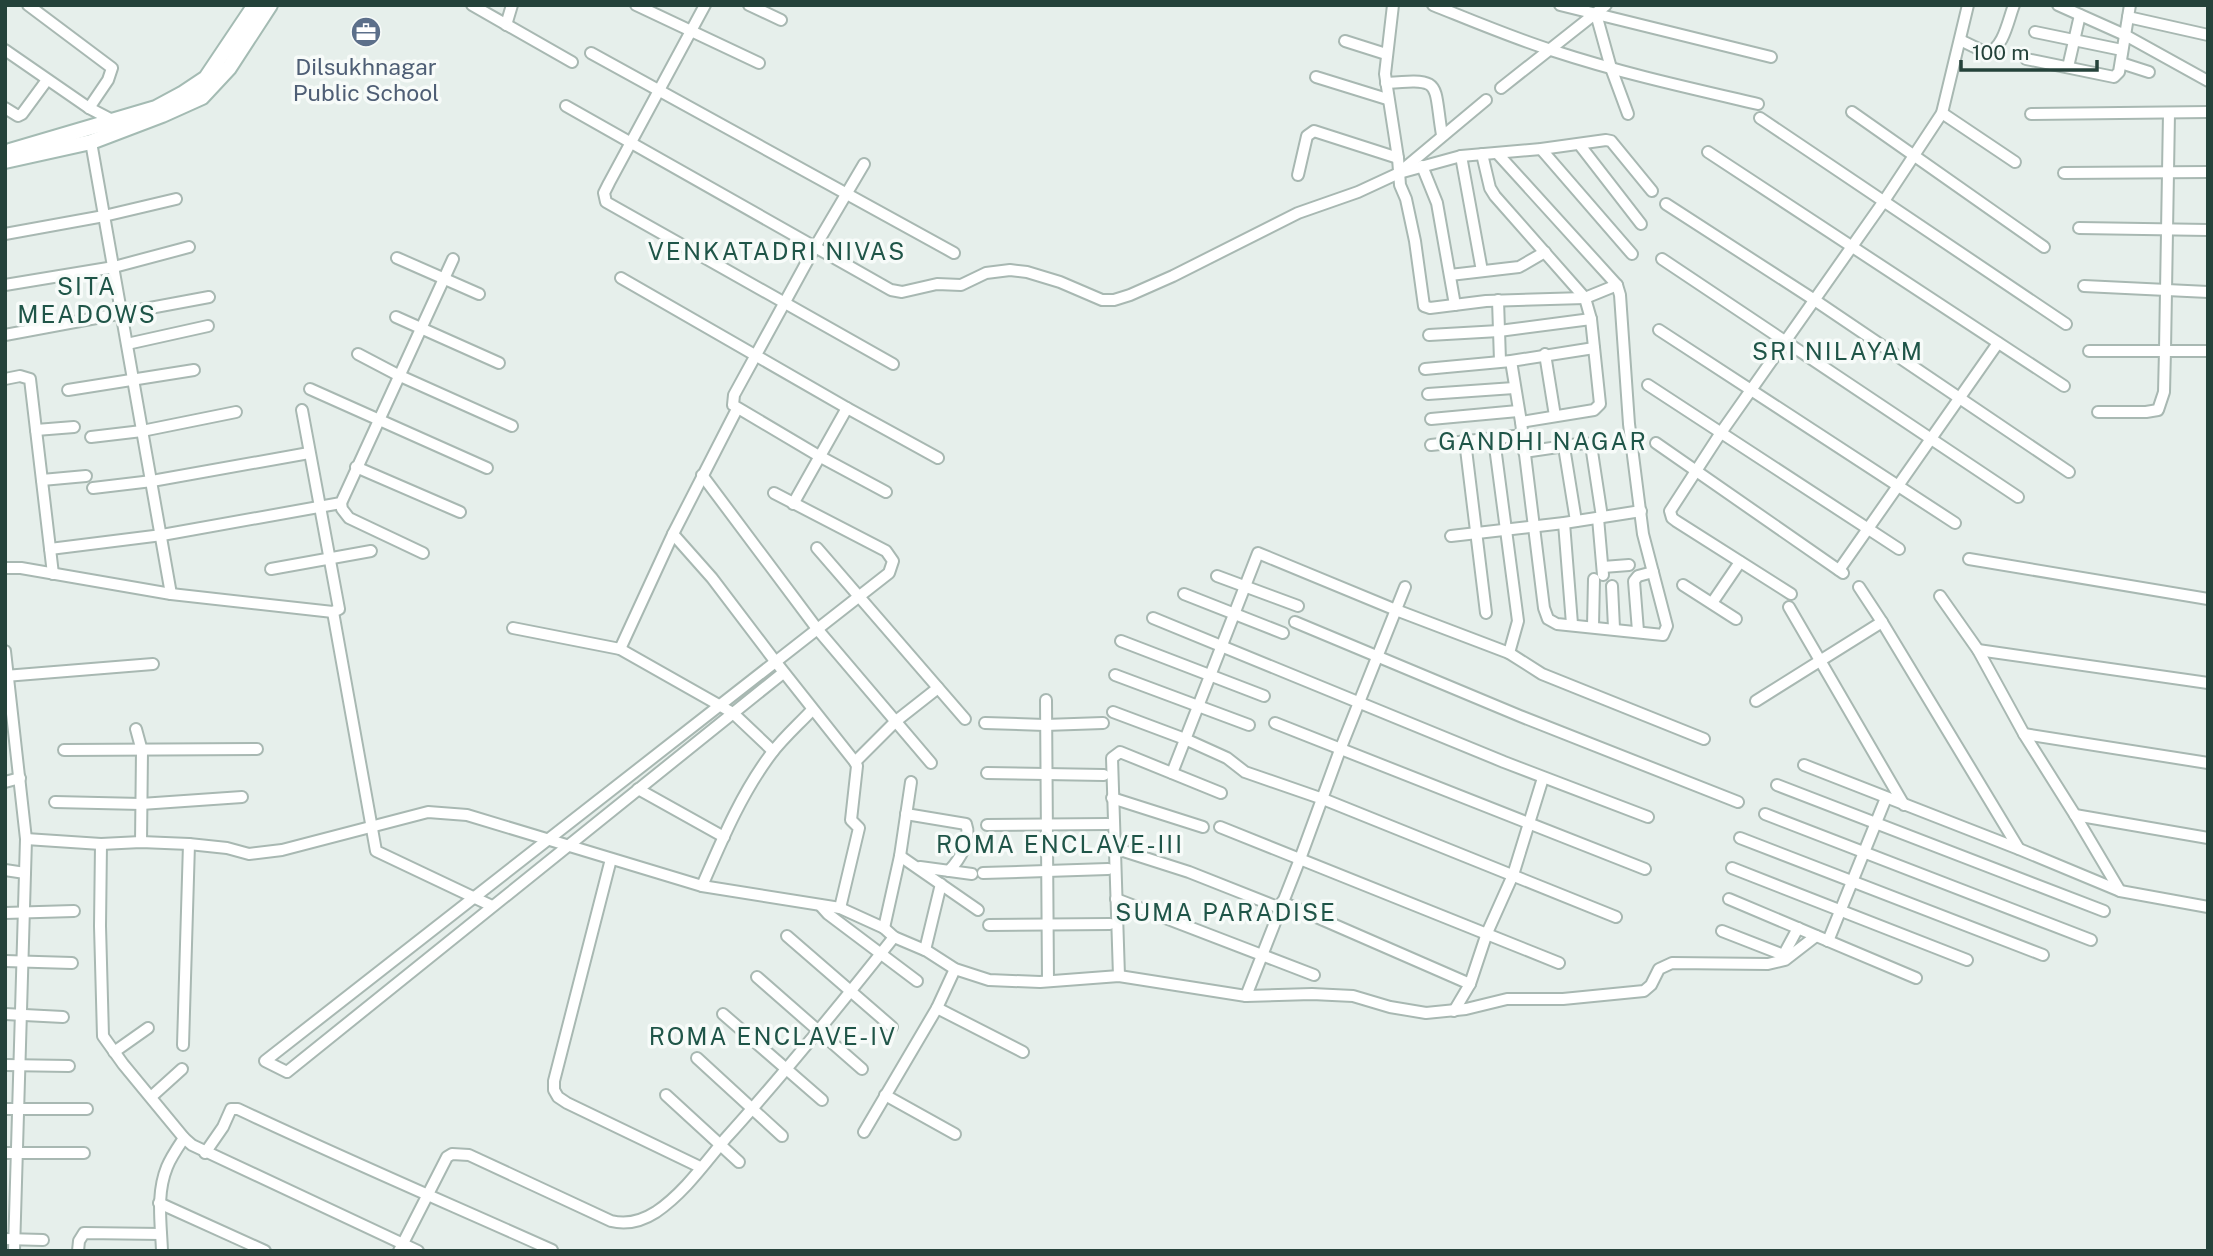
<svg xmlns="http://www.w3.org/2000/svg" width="2213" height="1256" font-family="'Public Sans',sans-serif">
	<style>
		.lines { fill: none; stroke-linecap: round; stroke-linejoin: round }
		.street-casing { stroke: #a8b8b2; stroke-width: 14 }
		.secondary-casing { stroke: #a4bbb3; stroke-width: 18 }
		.street { stroke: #fff; stroke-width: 10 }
		.secondary { stroke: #fff; stroke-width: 14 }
		.labels { text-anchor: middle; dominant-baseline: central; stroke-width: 7; stroke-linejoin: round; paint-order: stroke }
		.service-label { font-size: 23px; fill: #4e5e75; stroke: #f7fbf9 }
		.neighbourhood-label { font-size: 24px; letter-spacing: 2px; fill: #1f5548; stroke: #f7fbf9 }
	</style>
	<rect width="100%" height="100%" fill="#e6efeb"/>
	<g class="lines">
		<g class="street-casing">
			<g id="street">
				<polyline points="28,5 112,68 108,80 89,108"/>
				<polyline points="472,5 572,62"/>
				<polyline points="636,5 759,63"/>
				<polyline points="705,5 609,183 604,193 606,202 893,364"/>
				<polyline points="749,5 781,20"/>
				<polyline points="1393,5 1385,74 1398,158 1400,185 1406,199 1415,241 1424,306 1430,308 1486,301 1585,298 1617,285"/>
				<path d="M1433 5C1473 21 1513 38 1554 51 1621 73 1689 88 1758 104"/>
				<polyline points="1560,5 1771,57"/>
				<polyline points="2058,5 2125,35 2208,81"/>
				<polyline points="1596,14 1611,68 1628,114"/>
				<polyline points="2128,17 2208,35"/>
				<polyline points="506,25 512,5"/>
				<polyline points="2035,32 2122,50"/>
				<path d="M1960 40 1987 53C2004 48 2008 20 2014 5"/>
				<polyline points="1345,41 1386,54"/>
				<polyline points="5,50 89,108 114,121"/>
				<polyline points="591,53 954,253"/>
				<polyline points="2026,59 2114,77 2119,72 2130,5"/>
				<polyline points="2121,63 2149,72"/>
				<polyline points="2068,67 2080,15"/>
				<polyline points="1316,77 1387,99"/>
				<path d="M1386 83C1444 78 1433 82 1442 135"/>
				<polyline points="1501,88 1606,5"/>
				<polyline points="566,106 891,290 902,292 937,284 961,285 986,273 1010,270 1027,272 1060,282 1102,300 1114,300 1130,295 1173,276 1298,213 1358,192 1399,173 1461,156 1541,149 1606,140 1611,141 1652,191"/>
				<polyline points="5,108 18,116 22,114 47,80"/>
				<polyline points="1852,112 2044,247"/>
				<polyline points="1942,113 2015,162"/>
				<polyline points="2031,114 2208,112"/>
				<polyline points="1760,118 2066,324"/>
				<polyline points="91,142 171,594"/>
				<polyline points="1579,144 1641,224"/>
				<polyline points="1541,149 1632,254"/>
				<polyline points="1708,152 2064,386"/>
				<polyline points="1497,153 1617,285 1620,295 1629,424 1643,534 1667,626 1663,635 1557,624 1548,619 1544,608 1521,422 1511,361"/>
				<polyline points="1482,154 1490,188 1495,196 1585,298 1591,319 1600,404 1594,410 1521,422"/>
				<polyline points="1461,156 1482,271"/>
				<polyline points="864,164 815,247 734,395 733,405 819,456 886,492"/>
				<polyline points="1422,166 1437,203 1455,305"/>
				<polyline points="1401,171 1486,100"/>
				<polyline points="2064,173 2208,172"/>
				<polyline points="1298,175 1307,136 1314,131 1398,158"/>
				<polyline points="1666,204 1813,299 2069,472"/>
				<polyline points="2079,228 2208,230"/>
				<polyline points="5,234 104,216 176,199"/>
				<polyline points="397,258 479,294"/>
				<polyline points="1662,259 2018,497"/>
				<polyline points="1450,275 1519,267 1545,252"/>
				<polyline points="621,278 847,408 938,458"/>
				<polyline points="5,285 114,267 189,247"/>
				<polyline points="2084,286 2208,292"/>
				<polyline points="1498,300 1500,361"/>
				<polyline points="396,317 499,363"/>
				<polyline points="1659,330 1955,523"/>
				<polyline points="5,335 209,297"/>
				<polyline points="1429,335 1499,331 1591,319"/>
				<polyline points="127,344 208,326"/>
				<polyline points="2089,351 2208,351"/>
				<polyline points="358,354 398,375 512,426"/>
				<polyline points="1545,354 1555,416"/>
				<polyline points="1425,369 1511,361 1594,348"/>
				<polyline points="5,379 20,376 30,379 53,574"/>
				<polyline points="1648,385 1899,549"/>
				<polyline points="310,389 487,468"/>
				<polyline points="68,390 194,370"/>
				<polyline points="1428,394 1514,388"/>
				<polyline points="302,410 339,609 333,612 376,851 492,906"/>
				<polyline points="2098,412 2146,412 2158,410 2164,392 2165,350 2169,113"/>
				<polyline points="1431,419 1518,411"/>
				<polyline points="36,430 74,427"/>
				<polyline points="91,437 142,431 236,412"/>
				<polyline points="1494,439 1518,621 1509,653"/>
				<polyline points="1465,441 1486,613"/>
				<polyline points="1656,443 1843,573"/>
				<polyline points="1431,445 1523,435"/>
				<polyline points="1564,447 1576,521"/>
				<polyline points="1524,452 1585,443 1591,445 1602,517"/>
				<polyline points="356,467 460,512"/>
				<polyline points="702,475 818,630 931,763"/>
				<polyline points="42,480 86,476"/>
				<polyline points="93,488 152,481 309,453"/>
				<polyline points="774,493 886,551 893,561 889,573 265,1061 287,1072 783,673"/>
				<polyline points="341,503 342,509 349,518 423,553"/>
				<polyline points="793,504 847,408"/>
				<polyline points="1598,518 1603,575"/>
				<polyline points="1564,523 1572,624"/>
				<polyline points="673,534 712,578 775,661 855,762 857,766 851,820 859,828 840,908"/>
				<polyline points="1451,536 1564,523 1641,511"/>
				<polyline points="817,548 965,719"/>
				<polyline points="50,549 162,535 341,503 453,259"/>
				<polyline points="1969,559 2208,599"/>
				<polyline points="1603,567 1629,565"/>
				<polyline points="5,568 21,568 171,594 333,612"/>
				<polyline points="271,569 371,551"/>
				<polyline points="1839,570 1998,343"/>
				<polyline points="1217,576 1298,606"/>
				<polyline points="1683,585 1736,619"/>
				<polyline points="1612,586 1614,628"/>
				<polyline points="1859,587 1882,622 2019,849"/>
				<polyline points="1184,594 1283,633"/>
				<polyline points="1791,594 1676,521 1672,518 1670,511 1720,434 1884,201 1942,113 1968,5"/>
				<polyline points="1940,596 1978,650 2024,734 2075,815 2120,891"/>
				<polyline points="1712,603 1740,562"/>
				<polyline points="1789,607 1904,805"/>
				<polyline points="1153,618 1504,762 1648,817"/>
				<polyline points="1295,622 1520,716 1738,802"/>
				<polyline points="1593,626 1594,579"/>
				<polyline points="513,628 620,649 733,713 773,751"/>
				<polyline points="1638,631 1634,581 1638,576 1653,572"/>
				<polyline points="1121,641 1264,696"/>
				<polyline points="620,649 673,534 737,409"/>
				<polyline points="1978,650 2208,683"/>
				<polyline points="5,651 26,839 14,1251"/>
				<polyline points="1115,675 1249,725"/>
				<polyline points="5,676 153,664"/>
				<polyline points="1046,700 1048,981"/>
				<polyline points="1756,701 1882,622"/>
				<polyline points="1113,712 1185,739 1227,758 1245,772 1323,799 1616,917"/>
				<polyline points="985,723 1045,725 1103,723"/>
				<polyline points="1275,723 1645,869"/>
				<polyline points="136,729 142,751 141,842"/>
				<polyline points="2024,734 2208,763"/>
				<polyline points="64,750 257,749"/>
				<polyline points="855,762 896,721 938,688"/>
				<polyline points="1804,765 2019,849 2120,891 2208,907"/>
				<polyline points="987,773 1104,775"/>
				<polyline points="1172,773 1258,553 1396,610 1509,653 1542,674 1704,739"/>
				<polyline points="5,782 20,778"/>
				<polyline points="1777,785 2104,911"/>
				<polyline points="638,789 724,837"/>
				<polyline points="1112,798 1203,827"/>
				<polyline points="55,802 141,804 242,797"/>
				<path d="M906 814 966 824C972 840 960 859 949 871"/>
				<polyline points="1765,814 2091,940"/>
				<polyline points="2075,815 2208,838"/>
				<polyline points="987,825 1108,824"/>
				<polyline points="1220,827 1559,963"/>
				<polyline points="1740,838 2043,955"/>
				<polyline points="26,839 101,844 141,842 189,844 227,848 249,854 282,850 428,812 467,815 702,886 840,908 884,928 894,937 927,951 955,969 989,980 1040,982 1119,976 1246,996 1312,994 1353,996 1390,1007 1426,1013 1466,1009 1507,999 1563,999 1644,991 1651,985 1659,969 1672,963 1768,964 1785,960 1816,936"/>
				<polyline points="101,844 100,926 103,1036 123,1064 184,1138 192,1145 418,1251"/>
				<polyline points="1114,848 1189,872 1280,908"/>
				<polyline points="900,856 978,910"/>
				<polyline points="611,859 554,1081 554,1090 558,1097 567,1103 700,1167"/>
				<polyline points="920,867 972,874"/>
				<polyline points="1732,868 1967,960"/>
				<polyline points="5,870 25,873"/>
				<polyline points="983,873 1108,869"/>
				<path d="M702 886C722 840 741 794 771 754 783 738 799 724 812 710"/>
				<polyline points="1116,899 1314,975"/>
				<polyline points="1729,899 1916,978"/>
				<polyline points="1282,902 1470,984"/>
				<polyline points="820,905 828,914 917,981"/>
				<polyline points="5,913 74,911"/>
				<polyline points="989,925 1110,924"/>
				<polyline points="884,928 900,856 911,782"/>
				<polyline points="1722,931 1781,954 1784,954 1798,928"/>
				<polyline points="787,936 892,1027"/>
				<polyline points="1828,941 1886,798"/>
				<polyline points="925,950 941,884"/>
				<polyline points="5,961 72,963"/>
				<polyline points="1119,976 1112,758 1120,752 1221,793"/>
				<polyline points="757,977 862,1069"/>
				<polyline points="1246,996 1300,859 1340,750 1405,587"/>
				<polyline points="937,1008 1023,1052"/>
				<polyline points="1454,1011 1470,984 1487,933 1513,875 1543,778"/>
				<polyline points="5,1014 63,1017"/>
				<polyline points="723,1014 822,1100"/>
				<polyline points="183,1045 189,844"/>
				<polyline points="114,1052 148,1028"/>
				<polyline points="697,1058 782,1136"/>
				<polyline points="5,1065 69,1066"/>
				<polyline points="666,1095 739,1162"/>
				<polyline points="885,1095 955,1134"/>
				<polyline points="151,1097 182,1069"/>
				<polyline points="5,1109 87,1109"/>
				<polyline points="864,1132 937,1008 955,969"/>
				<polyline points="5,1153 84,1153"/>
				<path d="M205 1153 223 1127 231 1109H238C342 1158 447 1203 552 1250"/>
				<polyline points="159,1203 265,1251"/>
				<polyline points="5,1239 43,1240"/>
				<polyline points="78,1251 79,1241 84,1233 161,1234"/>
				<path d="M162 1251C161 1223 156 1194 167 1167 171 1157 178 1147 184 1138"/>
				<path d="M399 1251 447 1157 452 1154 469 1155 611 1221C627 1225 642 1221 656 1212 684 1193 705 1163 726 1138 785 1073 840 1005 894 937"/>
			</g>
		</g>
		<g class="secondary-casing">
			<g id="secondary">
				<polyline points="10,151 156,108 182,94 206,78 255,5"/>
				<polyline points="5,161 91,142 162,115 202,97 229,68 270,5"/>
			</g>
		</g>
		<use href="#street" class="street"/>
		<use href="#secondary" class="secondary"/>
	</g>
	<defs>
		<g id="office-disc" transform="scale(1.575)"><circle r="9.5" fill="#5c6f8a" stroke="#f7fbf9"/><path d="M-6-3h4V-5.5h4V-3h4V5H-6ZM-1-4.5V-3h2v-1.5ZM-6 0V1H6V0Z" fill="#fff"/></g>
	</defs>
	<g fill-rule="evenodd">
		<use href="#office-disc" x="366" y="32"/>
	</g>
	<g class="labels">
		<g class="service-label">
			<text x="366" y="66">Dilsukhnagar<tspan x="366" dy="26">Public School</tspan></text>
		</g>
		<g class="neighbourhood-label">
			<text x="777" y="251">VENKATADRI NIVAS</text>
			<text x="87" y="286">SITA<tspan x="87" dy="28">MEADOWS</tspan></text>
			<text x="1838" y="351">SRI NILAYAM</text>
			<text x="1543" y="441">GANDHI NAGAR</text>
			<text x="1060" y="844">ROMA ENCLAVE-III</text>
			<text x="1226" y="912">SUMA PARADISE</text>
			<text x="773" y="1036">ROMA ENCLAVE-IV</text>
		</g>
	</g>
	<rect width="2213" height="1256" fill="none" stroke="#24423a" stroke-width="14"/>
	<path d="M1961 60v10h136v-10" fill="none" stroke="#24423a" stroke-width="3.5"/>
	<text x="1972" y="60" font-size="21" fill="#24423a" stroke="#f7fbf9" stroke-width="5" paint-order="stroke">100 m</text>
</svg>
